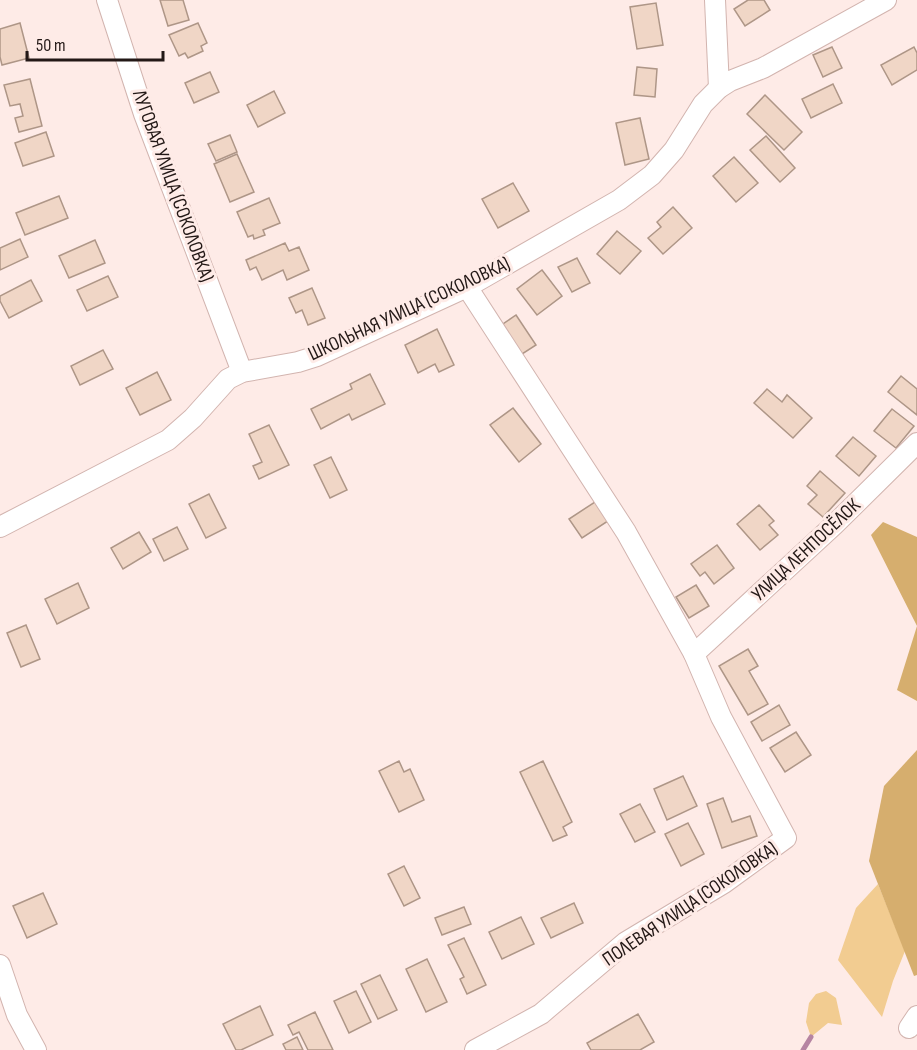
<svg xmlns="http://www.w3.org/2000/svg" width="917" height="1050" font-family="'Sofia Sans Condensed',sans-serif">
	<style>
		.green { fill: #f2cc91 }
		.forest { fill: #d6ae6e }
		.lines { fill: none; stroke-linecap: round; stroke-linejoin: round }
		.stream { stroke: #b684a2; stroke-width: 5 }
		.building { fill: #f0d6c6; stroke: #ae9687; stroke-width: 1.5 }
		.minor-casing { stroke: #d2b4af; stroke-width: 22 }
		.minor { stroke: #fff; stroke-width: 20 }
		.labels { text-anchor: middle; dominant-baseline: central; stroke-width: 6; stroke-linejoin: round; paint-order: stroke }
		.street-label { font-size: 20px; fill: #231816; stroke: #feebe7 }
	</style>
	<rect width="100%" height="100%" fill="#feebe7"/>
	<g class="green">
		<polygon points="878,884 905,951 893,981 882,1017 838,960 856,908"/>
		<polygon points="826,991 836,998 842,1025 828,1023 811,1037 806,1022 809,1003 816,994"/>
	</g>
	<g class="forest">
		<polygon points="883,522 917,537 917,701 897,690 917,626 871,535"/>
		<polygon points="917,750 917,975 914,976 869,861 884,786"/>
	</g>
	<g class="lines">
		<polyline class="stream" points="803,1050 811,1037"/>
	</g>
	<g class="building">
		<polygon points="160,0 183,0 189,20 168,26"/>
		<polygon points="748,0 764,0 770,10 745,26 734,9"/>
		<polygon points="656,3 663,45 637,49 630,7"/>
		<polygon points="20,23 29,58 2,65 0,57 0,29"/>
		<polygon points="198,23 207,43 201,46 203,51 188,58 185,53 179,56 169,35"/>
		<polygon points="832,47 842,68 823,77 813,55"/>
		<polygon points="914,47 917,53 917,70 892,85 881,65"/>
		<polygon points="637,67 657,69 655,97 634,95"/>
		<polygon points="210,72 219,92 194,103 185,83"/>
		<polygon points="30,79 42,126 19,132 15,118 23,116 20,104 10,106 4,85"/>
		<polygon points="833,84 842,103 811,118 802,99"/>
		<polygon points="274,91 285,113 258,127 247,105"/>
		<polygon points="765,95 802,132 784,150 747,114"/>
		<polygon points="640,118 649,159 625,165 616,123"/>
		<polygon points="46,132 54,156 23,166 15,143"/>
		<polygon points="230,135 237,152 216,161 208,144"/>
		<polygon points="766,136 795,168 780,182 750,150"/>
		<polygon points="237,154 254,192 230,202 214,164"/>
		<polygon points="734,157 758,183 736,202 713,176"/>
		<polygon points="513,183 529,211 498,228 482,199"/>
		<polygon points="59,196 68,218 25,235 16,213"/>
		<polygon points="269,198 280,223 263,230 265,235 254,239 253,235 248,237 237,212"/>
		<polygon points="673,207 692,228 663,254 648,238 661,227 657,222"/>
		<polygon points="617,231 641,251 620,274 597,254"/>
		<polygon points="20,239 28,257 0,270 0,248"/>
		<polygon points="95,240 105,263 69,278 59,256"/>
		<polygon points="285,243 289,251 299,247 309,270 287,280 283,270 262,280 256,267 250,270 246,260"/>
		<polygon points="577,258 590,283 572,292 558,267"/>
		<polygon points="542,270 562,296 537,315 517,289"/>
		<polygon points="108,276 118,297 87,311 77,290"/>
		<polygon points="31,280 42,301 9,318 0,301 0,296"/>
		<polygon points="312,288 325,318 308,325 302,310 296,313 289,298"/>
		<polygon points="516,315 536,345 519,356 500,326"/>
		<polygon points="437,329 454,365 439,372 435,364 418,373 405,345"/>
		<polygon points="103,350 113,369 80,385 71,366"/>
		<polygon points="157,372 171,400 140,415 126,388"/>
		<polygon points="370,374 385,404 352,420 349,414 321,429 311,409 352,389 350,384"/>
		<polygon points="901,376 917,389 917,415 888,392"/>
		<polygon points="767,389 782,402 787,395 812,418 793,438 754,403"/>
		<polygon points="513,408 541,444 519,462 490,425"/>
		<polygon points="892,409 914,426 896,448 874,431"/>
		<polygon points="269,425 289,465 259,479 253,466 262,462 249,434"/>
		<polygon points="853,437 876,456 859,476 836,456"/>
		<polygon points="331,457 347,490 330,498 314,465"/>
		<polygon points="820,471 845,493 823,517 808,504 817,495 807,486"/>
		<polygon points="209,494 226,528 206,538 189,504"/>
		<polygon points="598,500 611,519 582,538 569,519"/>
		<polygon points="759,505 774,521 769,525 778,535 760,550 737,524"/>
		<polygon points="177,527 188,549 164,561 153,539"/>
		<polygon points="139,532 151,552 123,569 111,548"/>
		<polygon points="717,545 734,568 714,584 705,572 700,576 691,564"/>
		<polygon points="78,583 89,608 57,624 45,599"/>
		<polygon points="696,585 709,606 689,618 676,597"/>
		<polygon points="26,625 40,659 21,667 7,633"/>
		<polygon points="748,649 758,666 749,671 768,704 748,715 719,666"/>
		<polygon points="779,705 790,725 762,741 751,722"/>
		<polygon points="796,732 811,755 785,772 770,748"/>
		<polygon points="399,761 404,772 410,769 424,800 399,812 379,771"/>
		<polygon points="543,761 572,822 563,827 567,835 553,841 520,772"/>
		<polygon points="683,776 697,806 667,820 654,789"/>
		<polygon points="723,798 732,822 750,816 757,836 722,848 707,804"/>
		<polygon points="640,804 655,832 635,842 620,814"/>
		<polygon points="688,823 704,854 681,866 665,834"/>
		<polygon points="404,866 420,898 404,906 388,874"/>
		<polygon points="43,893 57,924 27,938 13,906"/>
		<polygon points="574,903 583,923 551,938 541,918"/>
		<polygon points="464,907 471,924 442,935 435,918"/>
		<polygon points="521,917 534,944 502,959 489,932"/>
		<polygon points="464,938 486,985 467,994 460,979 464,977 448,945"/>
		<polygon points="427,959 447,1002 426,1012 406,969"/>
		<polygon points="380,975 397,1010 378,1019 361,984"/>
		<polygon points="356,991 371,1022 349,1033 334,1001"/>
		<polygon points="260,1006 273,1035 241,1050 236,1050 223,1024"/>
		<polygon points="315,1012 333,1050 308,1050 299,1032 293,1035 288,1025"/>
		<polygon points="638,1014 654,1042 640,1050 591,1050 587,1043"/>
		<polygon points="297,1037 303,1050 286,1050 283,1044"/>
	</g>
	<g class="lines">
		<g class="minor-casing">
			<g id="minor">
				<polyline points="107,0 144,114 242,372"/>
				<polyline points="715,0 719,88"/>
				<polyline points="467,287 626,532 694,654 721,717 786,838 724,883 626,942 541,1014 475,1050"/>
				<polyline points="0,527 168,440 193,418 228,379 242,372 298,362 317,356 467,287 619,200 652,175 674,150 703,104 719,88 730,81 763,68 886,0"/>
				<polyline points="694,654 834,525 917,443"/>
				<polyline points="0,965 17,1015 36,1050"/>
				<polyline points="909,1028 917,1016"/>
			</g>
		</g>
		<use href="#minor" class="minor"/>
	</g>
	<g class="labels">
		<g class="street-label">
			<text transform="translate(173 186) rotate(70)">ЛУГОВАЯ УЛИЦА (СОКОЛОВКА)</text>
			<text transform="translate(409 309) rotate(-25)">ШКОЛЬНАЯ УЛИЦА (СОКОЛОВКА)</text>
			<text transform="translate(806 550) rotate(-43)">УЛИЦА ЛЕНПОСЁЛОК</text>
			<text transform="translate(690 904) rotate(-34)">ПОЛЕВАЯ УЛИЦА (СОКОЛОВКА)</text>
		</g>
	</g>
	<path d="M27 51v9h136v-9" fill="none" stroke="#231816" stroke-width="3"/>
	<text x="36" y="51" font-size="18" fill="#231816" stroke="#feebe7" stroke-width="4.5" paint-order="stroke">50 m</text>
</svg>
